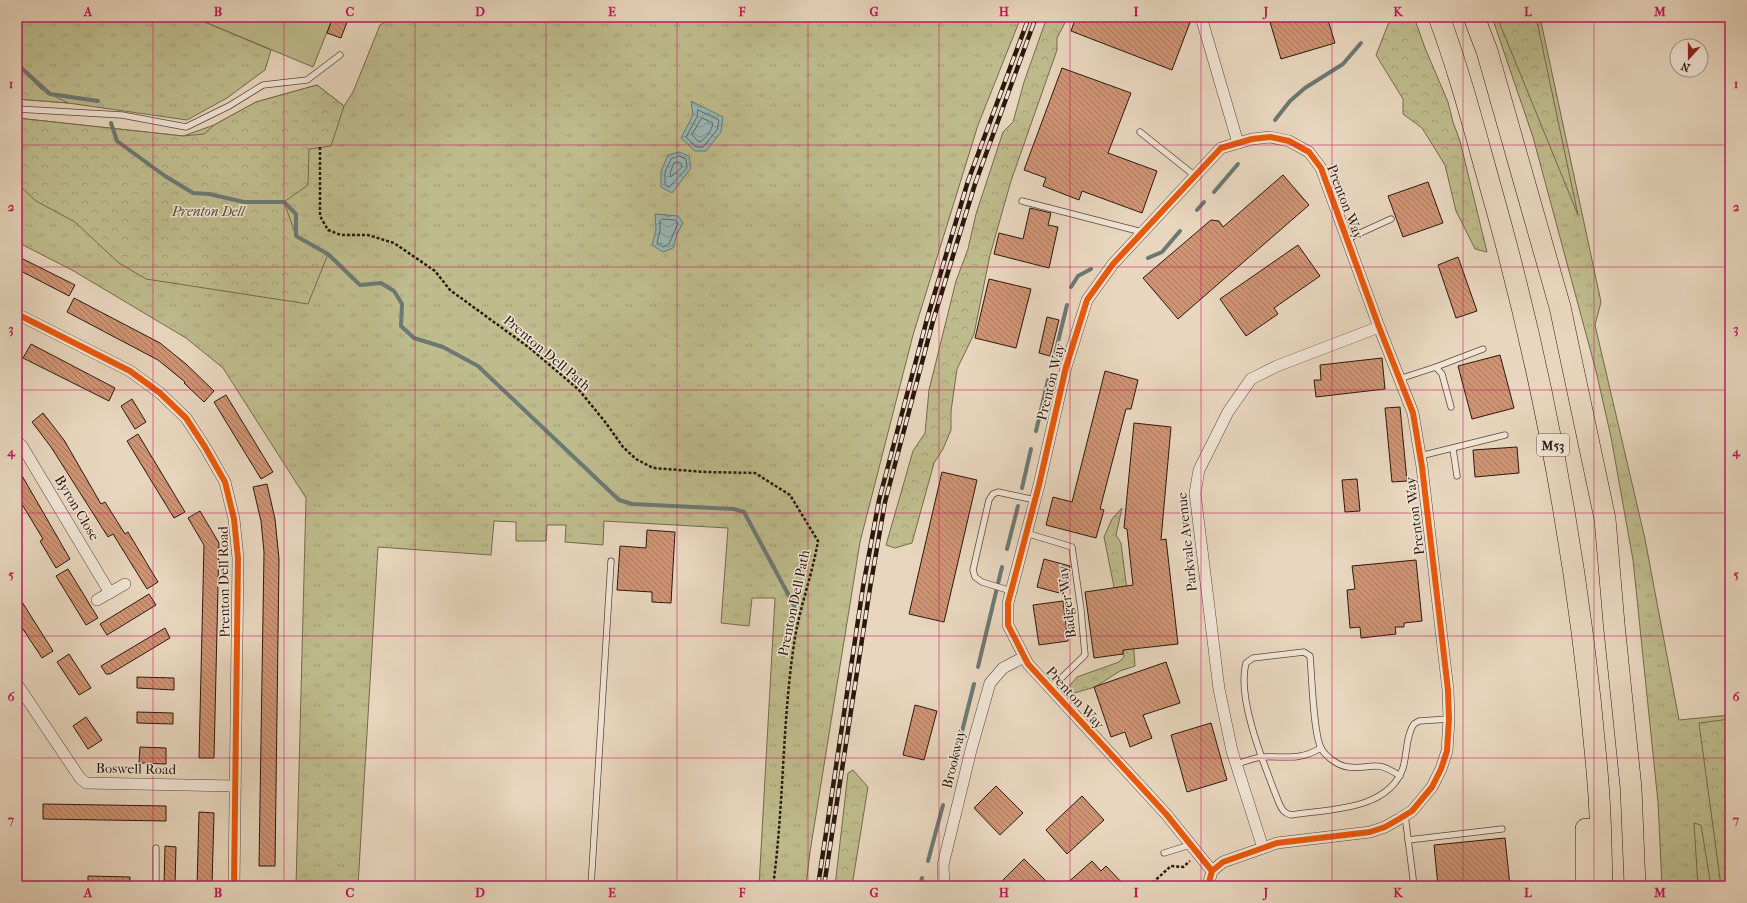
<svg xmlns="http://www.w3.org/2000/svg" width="1747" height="903" font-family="'IM FELL French Canon',serif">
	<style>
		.grass { fill: url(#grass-tufts); stroke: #746a4d }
		.forest { fill: url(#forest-crowns); stroke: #746a4d }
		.pitch { fill: #bebb8c; stroke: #746a4d }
		.water { fill: url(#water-waves); stroke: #6c7873 }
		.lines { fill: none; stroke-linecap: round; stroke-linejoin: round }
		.shore { stroke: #626862; stroke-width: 1 }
		.stream { stroke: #6c7873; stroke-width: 4 }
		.building { fill: url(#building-back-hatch); stroke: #2b190e }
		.lane-casing { stroke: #5a483a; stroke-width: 7 }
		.street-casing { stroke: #5a483a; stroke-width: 12 }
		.highway-casing { stroke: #2b190e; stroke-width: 22 }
		.path { stroke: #2b190e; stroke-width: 2.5; stroke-dasharray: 3 2; stroke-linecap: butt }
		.lane { stroke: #f0e4d5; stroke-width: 5.5 }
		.street { stroke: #f0e4d5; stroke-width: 11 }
		.highway { stroke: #e8d6be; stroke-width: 21 }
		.rail-casing { stroke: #2b190e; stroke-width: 4.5 }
		.rail { stroke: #f0e4d5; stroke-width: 3; stroke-dasharray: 9; stroke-linecap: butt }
		.cycleway-casing { stroke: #f0e4d5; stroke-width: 8 }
		.cycleway { stroke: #e8590c; stroke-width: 6 }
		.grid { fill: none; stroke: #c2185b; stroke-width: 1; stroke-opacity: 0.55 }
		.labels { text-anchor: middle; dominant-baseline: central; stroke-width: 3; stroke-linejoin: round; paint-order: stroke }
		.shield { fill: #f0e4d5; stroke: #66564a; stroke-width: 1 }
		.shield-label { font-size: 13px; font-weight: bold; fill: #2b190e }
		.street-label { font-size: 14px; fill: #2b190e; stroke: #f0e4d5 }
		.park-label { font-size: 14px; font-style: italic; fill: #574a34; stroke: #f0e4d5 }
		.neatline { fill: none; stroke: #c2185b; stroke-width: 1.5 }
		.grid-label { font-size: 13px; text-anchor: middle; font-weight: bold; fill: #c2185b }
	</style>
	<defs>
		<pattern id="grass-tufts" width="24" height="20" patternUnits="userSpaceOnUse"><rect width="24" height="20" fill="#bebb8c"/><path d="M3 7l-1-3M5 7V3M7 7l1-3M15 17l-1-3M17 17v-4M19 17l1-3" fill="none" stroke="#a3a078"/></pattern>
		<pattern id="forest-crowns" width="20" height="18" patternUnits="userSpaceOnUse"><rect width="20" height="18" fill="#bebb8c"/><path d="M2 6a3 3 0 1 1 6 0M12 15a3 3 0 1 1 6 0" fill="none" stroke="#a3a078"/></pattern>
		<pattern id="water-waves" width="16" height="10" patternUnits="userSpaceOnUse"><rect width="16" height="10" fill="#98b8b7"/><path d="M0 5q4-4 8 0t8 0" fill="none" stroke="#7c9593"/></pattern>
		<pattern id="building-back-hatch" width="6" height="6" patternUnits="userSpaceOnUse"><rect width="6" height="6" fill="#cf9474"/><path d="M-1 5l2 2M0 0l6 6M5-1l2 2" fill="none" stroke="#a8785e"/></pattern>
	</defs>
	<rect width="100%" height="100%" fill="#e8d6be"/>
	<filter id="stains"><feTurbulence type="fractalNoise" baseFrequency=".005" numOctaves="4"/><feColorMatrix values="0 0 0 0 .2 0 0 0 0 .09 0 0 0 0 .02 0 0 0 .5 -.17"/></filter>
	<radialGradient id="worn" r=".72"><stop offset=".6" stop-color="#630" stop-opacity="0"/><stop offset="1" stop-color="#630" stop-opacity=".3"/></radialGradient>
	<g class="grass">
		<polygon points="17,17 193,17 271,50 265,70 227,98 187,120 68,103 17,99"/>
		<polygon points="395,17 1021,17 978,125 913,335 860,542 810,852 806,886 759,886 775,598 752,598 749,626 721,623 728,528 604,521 603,545 565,542 566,525 547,525 546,541 516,541 516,522 494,521 491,555 378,547 358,886 296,886 306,498 223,368 186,338 72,270 17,242 17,118 183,136 214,125 256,102 317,85 344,106 353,92 380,25"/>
		<polygon points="1492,17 1540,17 1601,302 1595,325 1645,539 1679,720 1730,715 1730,886 1662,886 1658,802 1633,560 1611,437 1596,371 1533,137"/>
	</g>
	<g class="forest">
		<polygon points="1047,17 1068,17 1057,38 1057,50 1011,181 990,255 974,334 957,369 951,411 951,430 943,449 934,463 912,543 895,548 886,545 913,451 925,433 929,390 956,281 968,249 976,214 1003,132 1013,122 1024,82"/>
		<polygon points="1391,17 1414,17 1425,48 1448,102 1453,122 1460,141 1487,252 1475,249 1456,211 1445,165 1422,128 1403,114 1403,99 1376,55"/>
		<polygon points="1497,17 1536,17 1578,215"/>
		<polygon points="17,65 41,89 68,103 17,99"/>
		<polygon points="317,85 344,106 331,146 309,149 308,185 284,202 296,236 328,254 308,304 146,279 119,263 75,222 36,201 17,183 17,118 183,136 204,134 214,125 256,102"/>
		<polygon points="1122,508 1116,535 1121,543 1133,638 1135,666 1120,671 1095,687 1071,694 1065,691 1077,677 1119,662 1124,657 1116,597 1104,537 1112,519"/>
		<polygon points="1730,719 1730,886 1721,886 1699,723"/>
		<polygon points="853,770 868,787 852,886 835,886 848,773"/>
		<polygon points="1694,823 1701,825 1711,886 1698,886"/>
	</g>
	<polygon class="pitch" points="193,17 333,17 313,67"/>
	<g class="water">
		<polygon points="691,101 723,117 721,132 706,151 695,151 681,138 693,115"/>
		<polygon points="679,152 689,156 691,168 672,193 661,187 661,171 668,155"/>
		<polygon points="655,214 678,216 683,223 677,234 673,248 663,252 652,245 656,230"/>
	</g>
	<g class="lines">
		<g class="shore">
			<polygon points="698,110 719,120 717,130 703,147 696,147 686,137 697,117"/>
			<path d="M702 118 713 123C712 130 705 140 699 142L692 135Z"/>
			<polygon points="679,156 686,159 687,168 669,187 665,184 665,172 671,159"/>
			<polygon points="678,162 681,163 682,167 671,177 670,173 674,163"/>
			<polygon points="662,219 675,220 678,223 669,244 663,247 657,243 660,231 660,221"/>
		</g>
		<g class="stream">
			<polyline points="17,64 50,94 98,101"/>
			<polyline points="1275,120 1290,101 1305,88 1343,64 1361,43"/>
			<polyline points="111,123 117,141 165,176 193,193 209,194 244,202 284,202 296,214 296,236 328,254 360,285 381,283 394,291 402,304 401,326 414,338 443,347 478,366 619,500 632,504 734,509 744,512 795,607"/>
			<polyline points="1214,192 1238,164"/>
			<polyline points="1197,210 1204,202"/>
			<polyline points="1148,258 1162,252 1180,231"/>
			<polyline points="1071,287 1078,276 1091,269"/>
			<polyline points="1053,362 1067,305"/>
			<polyline points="1036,431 1048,380"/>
			<polyline points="1022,488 1031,449"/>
			<polyline points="1007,549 1018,506"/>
			<polyline points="978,667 1002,567"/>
			<polyline points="954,763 974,684"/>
			<polyline points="928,861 943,805"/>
			<polyline points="920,886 922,878"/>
		</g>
	</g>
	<g class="building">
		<polygon points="333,17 349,17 341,38 327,33"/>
		<polygon points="1076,17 1192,17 1172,70 1071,31"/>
		<polygon points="1287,17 1327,17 1335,43 1281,59 1270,22"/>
		<polygon points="1062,68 1131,93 1108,153 1157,171 1142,213 1082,191 1079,200 1043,186 1046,178 1024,170"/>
		<polygon points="1283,175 1309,205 1178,319 1143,278 1211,220 1219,221 1223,227"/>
		<polygon points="1428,182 1443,223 1403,237 1388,196"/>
		<polygon points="1030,208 1051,213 1048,225 1058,227 1049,268 994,254 999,233 1023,239"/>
		<polygon points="1298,245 1320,276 1274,308 1278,314 1246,336 1220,299"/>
		<polygon points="17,256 75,285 69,296 17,269"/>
		<polygon points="1458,257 1477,311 1456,318 1438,265"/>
		<polygon points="989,279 1031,289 1016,348 975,338"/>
		<polygon points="74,298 160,343 186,364 214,391 204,402 184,383 185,382 158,360 67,312"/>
		<polygon points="1047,317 1059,320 1050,356 1039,353"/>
		<polygon points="31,344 115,388 109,401 23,358"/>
		<polygon points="1500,355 1514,408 1472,419 1458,366"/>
		<polygon points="1382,358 1385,389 1316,397 1314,380 1321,380 1320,365"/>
		<polygon points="1105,371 1138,380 1131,409 1126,409 1100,509 1104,510 1096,538 1046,525 1053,497 1072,502"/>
		<polygon points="226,395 273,472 261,479 214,402"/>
		<polygon points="132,399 146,422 135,429 121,406"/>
		<polygon points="1400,407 1407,481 1392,482 1385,408"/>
		<polygon points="43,413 64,440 101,504 105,502 125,534 128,532 158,582 147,589 113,534 108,537 51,447 32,422"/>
		<polygon points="1134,423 1171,427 1161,540 1166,539 1178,644 1123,650 1123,654 1094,658 1085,592 1133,585 1127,529 1124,528"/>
		<polygon points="138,434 185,512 174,518 127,441"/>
		<polygon points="1517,447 1519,473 1475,477 1473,450"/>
		<polygon points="17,467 70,559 56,568 40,541 43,539 17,496"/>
		<polygon points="942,472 977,480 944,622 909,614"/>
		<polygon points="1357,479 1360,511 1345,512 1342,480"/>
		<polygon points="267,484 275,519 279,559 275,866 259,866 264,552 261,521 253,487"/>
		<polygon points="200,511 219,543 214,758 199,758 204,545 188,518"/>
		<polygon points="647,530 675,532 671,603 652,602 652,592 617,590 620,546 646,548"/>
		<polygon points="1044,559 1070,566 1063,594 1037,587"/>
		<polygon points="1416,560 1422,621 1404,623 1404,627 1395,627 1396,634 1361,638 1360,627 1350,628 1347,590 1355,589 1352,566"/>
		<polygon points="68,569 98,618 86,625 56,576"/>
		<polygon points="17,594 53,651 42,658 17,620"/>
		<polygon points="149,594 156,605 107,635 100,624"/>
		<polygon points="1063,601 1068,641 1039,645 1033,605"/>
		<polygon points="165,628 170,638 110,674 106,674 101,666"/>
		<polygon points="69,654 91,688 79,695 57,662"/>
		<polygon points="1166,662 1180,703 1143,715 1152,738 1130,747 1125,732 1111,737 1094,687"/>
		<polygon points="137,677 174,678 174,690 137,688"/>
		<polygon points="915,705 937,711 924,760 903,755"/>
		<polygon points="137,712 173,713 173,724 137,723"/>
		<polygon points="86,717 102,740 88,749 73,726"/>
		<polygon points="1211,723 1227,780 1187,792 1171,735"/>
		<polygon points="140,747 166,748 166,764 139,763"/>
		<polygon points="996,786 1023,813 1000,835 974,808"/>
		<polygon points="1082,796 1104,820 1067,854 1046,830"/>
		<polygon points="43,804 166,806 166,821 43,819"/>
		<polygon points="199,812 214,813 212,886 197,886"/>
		<polygon points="1505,838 1510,886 1438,886 1434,845"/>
		<polygon points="165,846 176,847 175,886 164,886"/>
		<polygon points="1024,859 1051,886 997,886"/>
		<polygon points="1092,861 1101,871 1106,866 1125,886 1064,886"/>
		<polygon points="88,876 130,877 130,886 88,886"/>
	</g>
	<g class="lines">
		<g class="lane-casing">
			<g id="lane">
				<polyline points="17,109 122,115 186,127 229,106 263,85 307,80 340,55"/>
				<polyline points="1140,132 1194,175"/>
				<polyline points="1022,201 1142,232"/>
				<polyline points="1347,239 1391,219"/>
				<polyline points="1436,367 1483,349"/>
				<polyline points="1399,379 1436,367 1442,374 1451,407"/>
				<polyline points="1453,449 1457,476"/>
				<polyline points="1420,456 1505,435"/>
				<polyline points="1026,533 1072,547 1081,610 1085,655 1050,689"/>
				<polyline points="1011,591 982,582 975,577 973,570 989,500 993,494 998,492 1035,500"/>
				<path d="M1236 764C1245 762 1255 757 1263 757 1288 756 1298 761 1321 748"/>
				<path d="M1400 776C1373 758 1374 770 1348 767 1338 766 1325 756 1321 748 1313 732 1312 676 1310 656L1304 652 1253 658 1246 663C1236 699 1266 769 1279 803 1282 810 1284 813 1291 815 1328 809 1388 811 1403 768 1407 755 1406 735 1414 724L1419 721 1449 719"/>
				<polyline points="1405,815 1414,886"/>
				<polyline points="1408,840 1502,829"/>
				<polyline points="1164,853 1190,845"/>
				<polyline points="156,886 156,848"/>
				<polyline points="591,886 611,561"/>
			</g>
		</g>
		<g class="street-casing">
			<g id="street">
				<polyline points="1201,17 1238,143"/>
				<polyline points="17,314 130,371 160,393 186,418 205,447 225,482 234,519 238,558 234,886"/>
				<polyline points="17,441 22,446 110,593"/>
				<polyline points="97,600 125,584"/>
				<polyline points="17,684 80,778 86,783 235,786"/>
				<polyline points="1263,848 1232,751 1219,689 1195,493 1199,470 1228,412 1251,379 1277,366 1379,327"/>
				<polyline points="944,886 943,865 971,750 990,683 1003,668 1024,657"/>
				<polyline points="1208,886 1212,871 1223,862 1263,848 1277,843 1370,832 1385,827 1399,819 1412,811 1432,787 1441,769 1447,751 1449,719 1448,690 1422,467 1413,413 1379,327 1321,168 1309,152 1289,141 1270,137 1252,139 1221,148 1113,264 1087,300 1066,367 1039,485 1008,603 1008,625 1028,664 1166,814 1212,871"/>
			</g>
		</g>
		<g class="highway-casing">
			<g id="highway">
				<path d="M1439 17C1461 76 1476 136 1493 196 1547 388 1582 585 1598 783 1601 817 1601 852 1602 886"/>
				<polyline points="1474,17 1487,51 1560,307 1605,519 1614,624 1631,788 1635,886"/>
				<polyline points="1586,829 1586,886"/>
			</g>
		</g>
		<g class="path">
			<path d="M320 147V216L328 230 341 235H368L394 243 435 271 450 290 531 349 579 390 606 423 623 447 636 459 653 468 706 472 755 473 790 495 818 541C812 576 799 609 794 644 782 724 784 806 773 886"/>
			<polyline points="1149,886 1171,866 1183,867 1190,861"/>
		</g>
		<use href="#lane" class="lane"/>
		<use href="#street" class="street"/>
		<use href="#highway" class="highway"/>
		<g class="rail-casing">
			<g id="rail">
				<polyline points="818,886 863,587 879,500 927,319 968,181 1029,17"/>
				<polyline points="824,886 870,588 885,502 933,321 975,184 1036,17"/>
			</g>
		</g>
		<use href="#rail" class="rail"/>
		<g class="cycleway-casing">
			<g id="cycleway">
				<polyline points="17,314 130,371 160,393 186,418 205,447 225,482 234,519 238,558 234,886"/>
				<polyline points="1208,886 1212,871 1223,862 1263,848 1277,843 1370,832 1385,827 1399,819 1412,811 1432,787 1441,769 1447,751 1449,719 1448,690 1422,467 1413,413 1379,327 1321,168 1309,152 1289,141 1270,137 1252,139 1221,148 1113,264 1087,300 1066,367 1039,485 1008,603 1008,625 1028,664 1166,814 1212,871"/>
			</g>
		</g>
		<use href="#cycleway" class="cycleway"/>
	</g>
	<path class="grid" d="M153 17V886M284 17V886M415 17V886M546 17V886M677 17V886M808 17V886M939 17V886M1070 17V886M1201 17V886M1332 17V886M1463 17V886M1594 17V886M17 145H1730M17 267H1730M17 390H1730M17 513H1730M17 636H1730M17 758H1730"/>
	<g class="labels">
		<rect class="shield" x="1537" y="434" width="32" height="22" rx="3"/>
		<g class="shield-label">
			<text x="1553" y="445">M53</text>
		</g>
		<g class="street-label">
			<text transform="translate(1345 202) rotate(69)">Prenton Way</text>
			<text transform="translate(547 353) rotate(40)">Prenton Dell Path</text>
			<text transform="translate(1051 382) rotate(-76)">Prenton Way</text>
			<text transform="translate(77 508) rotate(59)">Byron Close</text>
			<text transform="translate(1415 516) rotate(-97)">Prenton Way</text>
			<text transform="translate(1187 542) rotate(-96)">Parkvale Avenue</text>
			<text transform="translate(224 582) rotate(-91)">Prenton Dell Road</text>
			<text transform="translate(1067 602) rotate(-97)">Badger Way</text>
			<text transform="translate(794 603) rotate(-78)">Prenton Dell Path</text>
			<text transform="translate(1075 698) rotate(48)">Prenton Way</text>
			<text transform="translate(954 759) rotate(-76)">Brookway</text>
			<text transform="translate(136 769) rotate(1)">Boswell Road</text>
		</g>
		<g class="park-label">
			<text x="208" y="211">Prenton Dell</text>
		</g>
	</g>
	<rect width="1747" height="903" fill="none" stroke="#e8d6be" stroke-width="44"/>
	<g transform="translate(1689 58) rotate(201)"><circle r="19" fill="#f0e4d5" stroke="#a19385"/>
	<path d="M0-3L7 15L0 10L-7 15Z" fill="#8f2418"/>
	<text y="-6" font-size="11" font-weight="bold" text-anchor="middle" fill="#2b190e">N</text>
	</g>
	<rect x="22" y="22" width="1703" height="859" class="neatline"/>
	<g class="grid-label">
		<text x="88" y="16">A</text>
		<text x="218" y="16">B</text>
		<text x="350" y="16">C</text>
		<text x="480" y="16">D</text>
		<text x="612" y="16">E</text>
		<text x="742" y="16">F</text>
		<text x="874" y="16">G</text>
		<text x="1004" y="16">H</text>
		<text x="1136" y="16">I</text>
		<text x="1266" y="16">J</text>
		<text x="1398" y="16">K</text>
		<text x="1528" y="16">L</text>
		<text x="1660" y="16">M</text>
		<text x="11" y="88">1</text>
		<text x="1736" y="88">1</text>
		<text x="11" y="211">2</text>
		<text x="1736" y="211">2</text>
		<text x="11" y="333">3</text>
		<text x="1736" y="333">3</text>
		<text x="11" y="456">4</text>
		<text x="1736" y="456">4</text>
		<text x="11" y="579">5</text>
		<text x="1736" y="579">5</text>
		<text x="11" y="701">6</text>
		<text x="1736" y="701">6</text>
		<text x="11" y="824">7</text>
		<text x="1736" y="824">7</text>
		<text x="88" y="897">A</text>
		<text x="218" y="897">B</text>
		<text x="350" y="897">C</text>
		<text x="480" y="897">D</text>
		<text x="612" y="897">E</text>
		<text x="742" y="897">F</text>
		<text x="874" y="897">G</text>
		<text x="1004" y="897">H</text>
		<text x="1136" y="897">I</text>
		<text x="1266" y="897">J</text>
		<text x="1398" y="897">K</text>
		<text x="1528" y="897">L</text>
		<text x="1660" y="897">M</text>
	</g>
	<rect width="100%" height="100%" filter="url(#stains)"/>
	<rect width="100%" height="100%" fill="url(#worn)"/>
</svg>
